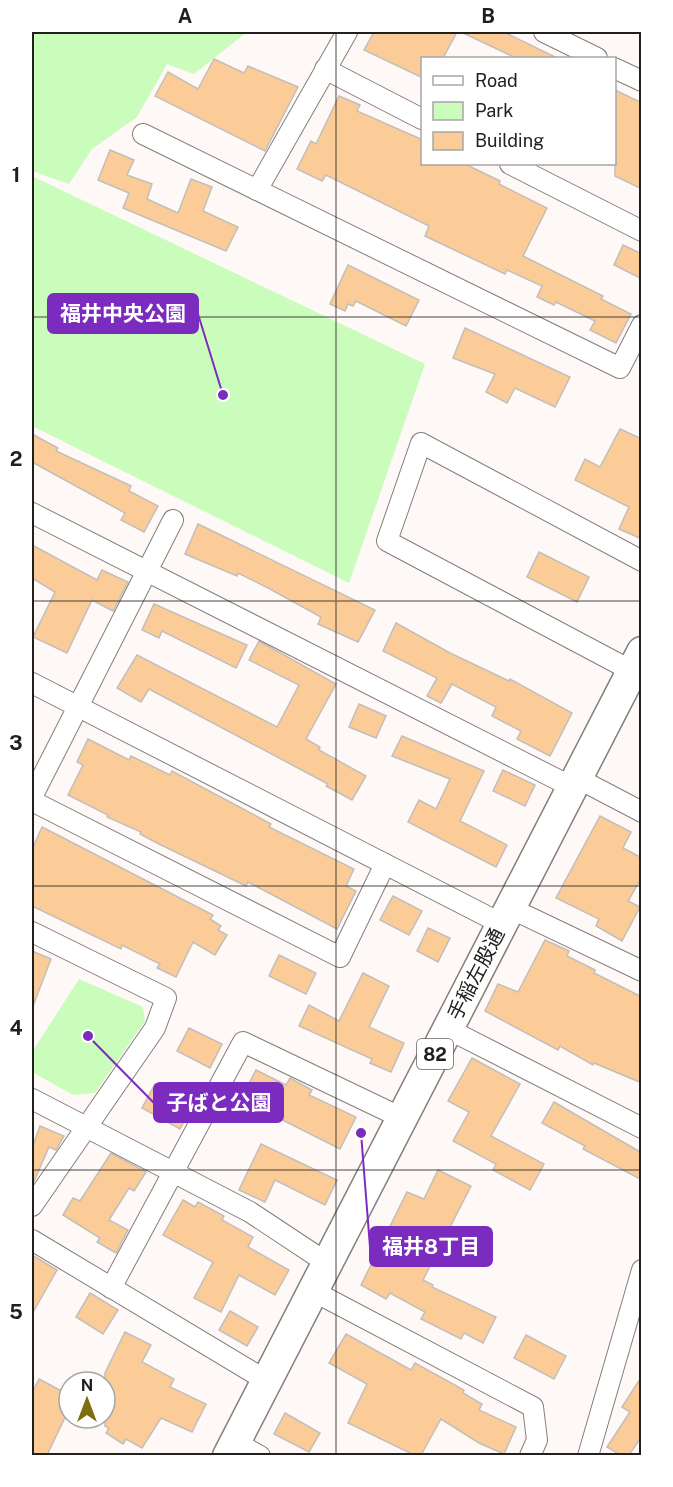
<svg xmlns="http://www.w3.org/2000/svg" width="673" height="1487" font-family="'Public Sans','Noto Sans JP',sans-serif">
	<style>
		.green { fill: #cafcbc }
		.building { fill: #fccc98; stroke: #c2beba; stroke-width: 1.5 }
		.lines { fill: none; stroke-linecap: round; stroke-linejoin: round }
		.street-casing { stroke: #847e7c; stroke-width: 22 }
		.primary-casing { stroke: #847e7c; stroke-width: 33 }
		.street { stroke: #fff; stroke-width: 20 }
		.primary { stroke: #fff; stroke-width: 30 }
		.grid { fill: none; stroke: #22201f; stroke-width: 1.5; stroke-opacity: 0.55 }
		.labels { text-anchor: middle; dominant-baseline: central; stroke-width: 4.5; stroke-linejoin: round; paint-order: stroke }
		.shield { fill: #fff; stroke: #646362; stroke-width: 1.5 }
		.shield-label { font-size: 18px; font-weight: bold; fill: #22201f }
		.street-label { font-size: 20px; fill: #22201f; stroke: #fff }
		.leader { fill: none; stroke: #7b2cbf; stroke-width: 2 }
		.callout-dot { fill: #7b2cbf; stroke: #fff; stroke-width: 2 }
		.callout { fill: #7b2cbf; stroke: #7b2cbf; stroke-width: 2 }
		.callout-label { font-size: 21px; text-anchor: middle; font-weight: bold; fill: #fff }
		.neatline { fill: none; stroke: #22201f; stroke-width: 2 }
		.grid-label { font-size: 20px; text-anchor: middle; font-weight: bold; fill: #22201f }
	</style>
	<rect width="100%" height="100%" fill="#fef9f7"/>
	<g class="green">
		<polygon points="32,32 247,32 194,74 167,64 137,117 92,149 69,184 32,171"/>
		<polygon points="32,176 425,364 349,583 32,426"/>
		<polygon points="79,979 143,1007 145,1021 95,1093 73,1095 32,1072 32,1052"/>
	</g>
	<g class="building">
		<polygon points="374,32 457,32 443,58 423,58 423,78 364,50"/>
		<polygon points="461,32 504,32 557,58 516,58"/>
		<polygon points="214,59 244,73 248,66 298,87 265,151 155,96 168,72 198,89"/>
		<polygon points="615,90 642,103 642,189 615,176"/>
		<polygon points="339,96 360,105 357,111 423,140 423,164 465,164 500,181 499,184 547,208 523,256 603,296 601,299 631,314 616,343 590,330 595,321 556,302 554,305 537,297 542,286 507,270 505,274 425,236 429,226 326,175 322,181 297,169 311,141 316,144"/>
		<polygon points="110,150 134,160 127,175 152,184 147,199 178,213 191,179 212,187 203,211 238,227 226,251 123,208 129,193 98,180"/>
		<polygon points="623,245 642,254 642,279 614,265"/>
		<polygon points="348,265 419,300 406,326 356,301 353,306 348,304 345,311 330,304"/>
		<polygon points="465,328 570,377 555,407 515,388 507,403 486,392 495,374 453,358"/>
		<polygon points="620,429 642,439 642,539 619,529 629,507 575,480 585,459 600,467"/>
		<polygon points="32,434 58,448 56,451 131,486 129,491 158,506 144,532 121,520 125,513 32,462"/>
		<polygon points="198,524 375,610 358,642 318,624 321,617 270,589 238,573 237,576 185,554"/>
		<polygon points="32,545 97,580 102,570 128,582 113,611 92,600 67,653 33,637 55,592 32,578"/>
		<polygon points="539,552 589,577 577,602 527,577"/>
		<polygon points="154,604 247,645 236,668 162,631 159,638 142,630"/>
		<polygon points="396,623 450,653 509,681 510,679 572,713 550,756 517,739 521,731 492,716 496,707 452,684 441,703 427,696 437,678 383,651"/>
		<polygon points="259,641 336,684 306,739 320,747 319,750 366,776 352,800 326,786 328,784 149,689 141,702 117,688 137,655 277,727 299,685 249,660"/>
		<polygon points="359,704 386,716 376,738 349,727"/>
		<polygon points="402,736 484,771 460,821 507,845 496,867 408,822 419,800 436,809 450,779 392,756"/>
		<polygon points="88,739 129,760 131,756 170,775 172,771 271,824 269,827 354,869 346,886 356,891 337,929 248,882 246,886 159,844 140,834 141,832 107,817 108,815 68,795 83,765 77,762"/>
		<polygon points="503,770 535,785 525,806 493,791"/>
		<polygon points="600,816 631,832 623,848 642,858 642,877 628,901 640,907 622,941 596,926 599,919 556,898"/>
		<polygon points="42,827 213,915 210,919 221,926 218,930 227,935 215,955 193,942 176,977 157,968 160,964 122,945 121,949 32,906 32,850"/>
		<polygon points="393,896 422,911 409,935 380,920"/>
		<polygon points="428,928 450,938 438,962 417,951"/>
		<polygon points="545,940 569,951 567,956 595,970 594,973 642,997 642,1083 594,1063 593,1065 560,1046 558,1050 485,1011 498,984 518,992"/>
		<polygon points="32,951 51,959 33,1006 32,1006"/>
		<polygon points="279,955 316,973 306,994 269,976"/>
		<polygon points="363,973 389,986 369,1027 404,1043 391,1072 370,1063 372,1059 299,1026 309,1005 339,1021"/>
		<polygon points="189,1028 222,1044 210,1068 177,1051"/>
		<polygon points="472,1058 520,1084 491,1136 544,1164 530,1190 493,1170 496,1164 453,1141 469,1112 448,1101"/>
		<polygon points="256,1070 286,1085 290,1078 312,1090 309,1095 356,1117 340,1149 241,1099"/>
		<polygon points="155,1084 193,1105 180,1129 142,1108"/>
		<polygon points="554,1102 642,1153 642,1180 583,1149 585,1146 542,1123"/>
		<polygon points="40,1126 64,1136 56,1150 49,1147 32,1186 32,1148"/>
		<polygon points="261,1144 337,1180 325,1205 275,1180 265,1202 239,1190"/>
		<polygon points="111,1153 146,1172 134,1191 129,1188 109,1220 128,1230 116,1253 97,1242 100,1238 63,1215 73,1198 80,1201"/>
		<polygon points="438,1170 471,1186 423,1280 433,1285 432,1287 496,1317 483,1343 464,1333 461,1339 421,1319 425,1312 390,1293 386,1299 361,1285 407,1192 424,1199"/>
		<polygon points="183,1200 195,1207 198,1202 224,1216 222,1220 253,1237 248,1247 289,1270 275,1295 239,1275 221,1312 194,1298 213,1262 163,1235"/>
		<polygon points="32,1255 57,1270 32,1314"/>
		<polygon points="90,1293 118,1310 103,1334 76,1317"/>
		<polygon points="230,1311 258,1327 247,1346 219,1330"/>
		<polygon points="125,1332 151,1345 142,1362 174,1379 170,1387 206,1404 192,1432 161,1418 142,1448 126,1439 123,1444 106,1433 109,1428 105,1426 105,1373"/>
		<polygon points="346,1334 411,1370 415,1363 464,1390 463,1393 482,1404 479,1410 516,1427 504,1454 479,1443 441,1419 421,1455 414,1455 348,1423 367,1384 329,1363"/>
		<polygon points="526,1335 566,1356 554,1379 514,1358"/>
		<polygon points="642,1376 642,1436 629,1455 620,1455 607,1447 630,1412 622,1407"/>
		<polygon points="39,1379 69,1395 69,1409 47,1455 32,1455 32,1393"/>
		<polygon points="285,1413 320,1433 309,1452 274,1434"/>
	</g>
	<g class="lines">
		<g class="street-casing">
			<g id="street">
				<polyline points="544,32 597,58"/>
				<polyline points="614,68 642,81"/>
				<polyline points="325,69 422,119"/>
				<polyline points="143,134 620,368 642,325"/>
				<polyline points="510,164 642,231"/>
				<polyline points="257,190 347,32"/>
				<polyline points="32,513 572,787"/>
				<polyline points="632,671 387,541 421,443 642,561"/>
				<polyline points="32,683 502,924"/>
				<polyline points="577,778 642,812"/>
				<polyline points="32,797 173,520"/>
				<polyline points="32,801 340,957 385,864"/>
				<polyline points="510,908 642,971"/>
				<polyline points="32,932 166,998 155,1028 32,1206"/>
				<polyline points="448,1029 642,1128"/>
				<polyline points="32,1099 250,1212 327,1263"/>
				<polyline points="32,1240 267,1381"/>
				<polyline points="111,1288 243,1042 402,1118"/>
				<polyline points="313,1291 533,1407 537,1440 530,1456"/>
				<polyline points="235,1442 260,1456"/>
				<polyline points="588,1456 642,1270"/>
			</g>
		</g>
		<g class="primary-casing">
			<polyline id="primary" points="228,1456 642,652"/>
		</g>
		<use href="#street" class="street"/>
		<use href="#primary" class="primary"/>
	</g>
	<path class="grid" d="M336 32V1456M32 317H642M32 601H642M32 886H642M32 1170H642"/>
	<g class="labels">
		<rect class="shield" x="417" y="1039" width="36" height="30" rx="4.5"/>
		<g class="shield-label">
			<text x="435" y="1054">82</text>
		</g>
		<g class="street-label">
			<text transform="translate(476 974) rotate(-63)">手稲左股通</text>
		</g>
	</g>
	<path class="leader" d="M223 395L198 314M88 1036L154 1103M361 1133L370 1247"/>
	<g class="callout-dot">
		<circle cx="223" cy="395" r="6"/>
		<circle cx="88" cy="1036" r="6"/>
		<circle cx="361" cy="1133" r="6"/>
	</g>
	<g class="callout">
		<rect x="48" y="294" width="150" height="39" rx="6"/>
		<rect x="154" y="1083" width="129" height="39" rx="6"/>
		<rect x="370" y="1227" width="122" height="39" rx="6"/>
	</g>
	<g class="callout-label">
		<text x="123" y="321">福井中央公園</text>
		<text x="219" y="1110">子ばと公園</text>
		<text x="431" y="1254">福井8丁目</text>
	</g>
	<rect width="673" height="1487" fill="none" stroke="#ffffff" stroke-width="66"/>
	<rect x="421" y="57" width="195" height="108" fill="#ffffff" stroke="#a7a6a5" stroke-width="1.5"/>
	<rect x="433" y="76" width="30" height="9" fill="#ffffff" stroke="#a7a6a5" stroke-width="1.5"/>
	<text x="475" y="87" font-size="18" fill="#22201f">Road</text>
	<rect x="433" y="102" width="30" height="18" fill="#cafcbc" stroke="#a7a6a5" stroke-width="1.5"/>
	<text x="475" y="117" font-size="18" fill="#22201f">Park</text>
	<rect x="433" y="132" width="30" height="18" fill="#fccc98" stroke="#a7a6a5" stroke-width="1.5"/>
	<text x="475" y="147" font-size="18" fill="#22201f">Building</text>
	<g transform="translate(87 1400)"><circle r="28" fill="#ffffff" stroke="#a7a6a5" stroke-width="1.5"/>
	<path d="M0-4.5L10 22L0 15L-10 22Z" fill="#7e6e0c"/>
	<text y="-9" font-size="16" font-weight="bold" text-anchor="middle" fill="#22201f">N</text>
	</g>
	<rect x="33" y="33" width="607" height="1421" class="neatline"/>
	<g class="grid-label">
		<text x="185" y="23">A</text>
		<text x="488" y="23">B</text>
		<text x="16" y="182">1</text>
		<text x="16" y="466">2</text>
		<text x="16" y="750">3</text>
		<text x="16" y="1035">4</text>
		<text x="16" y="1319">5</text>
	</g>
</svg>
